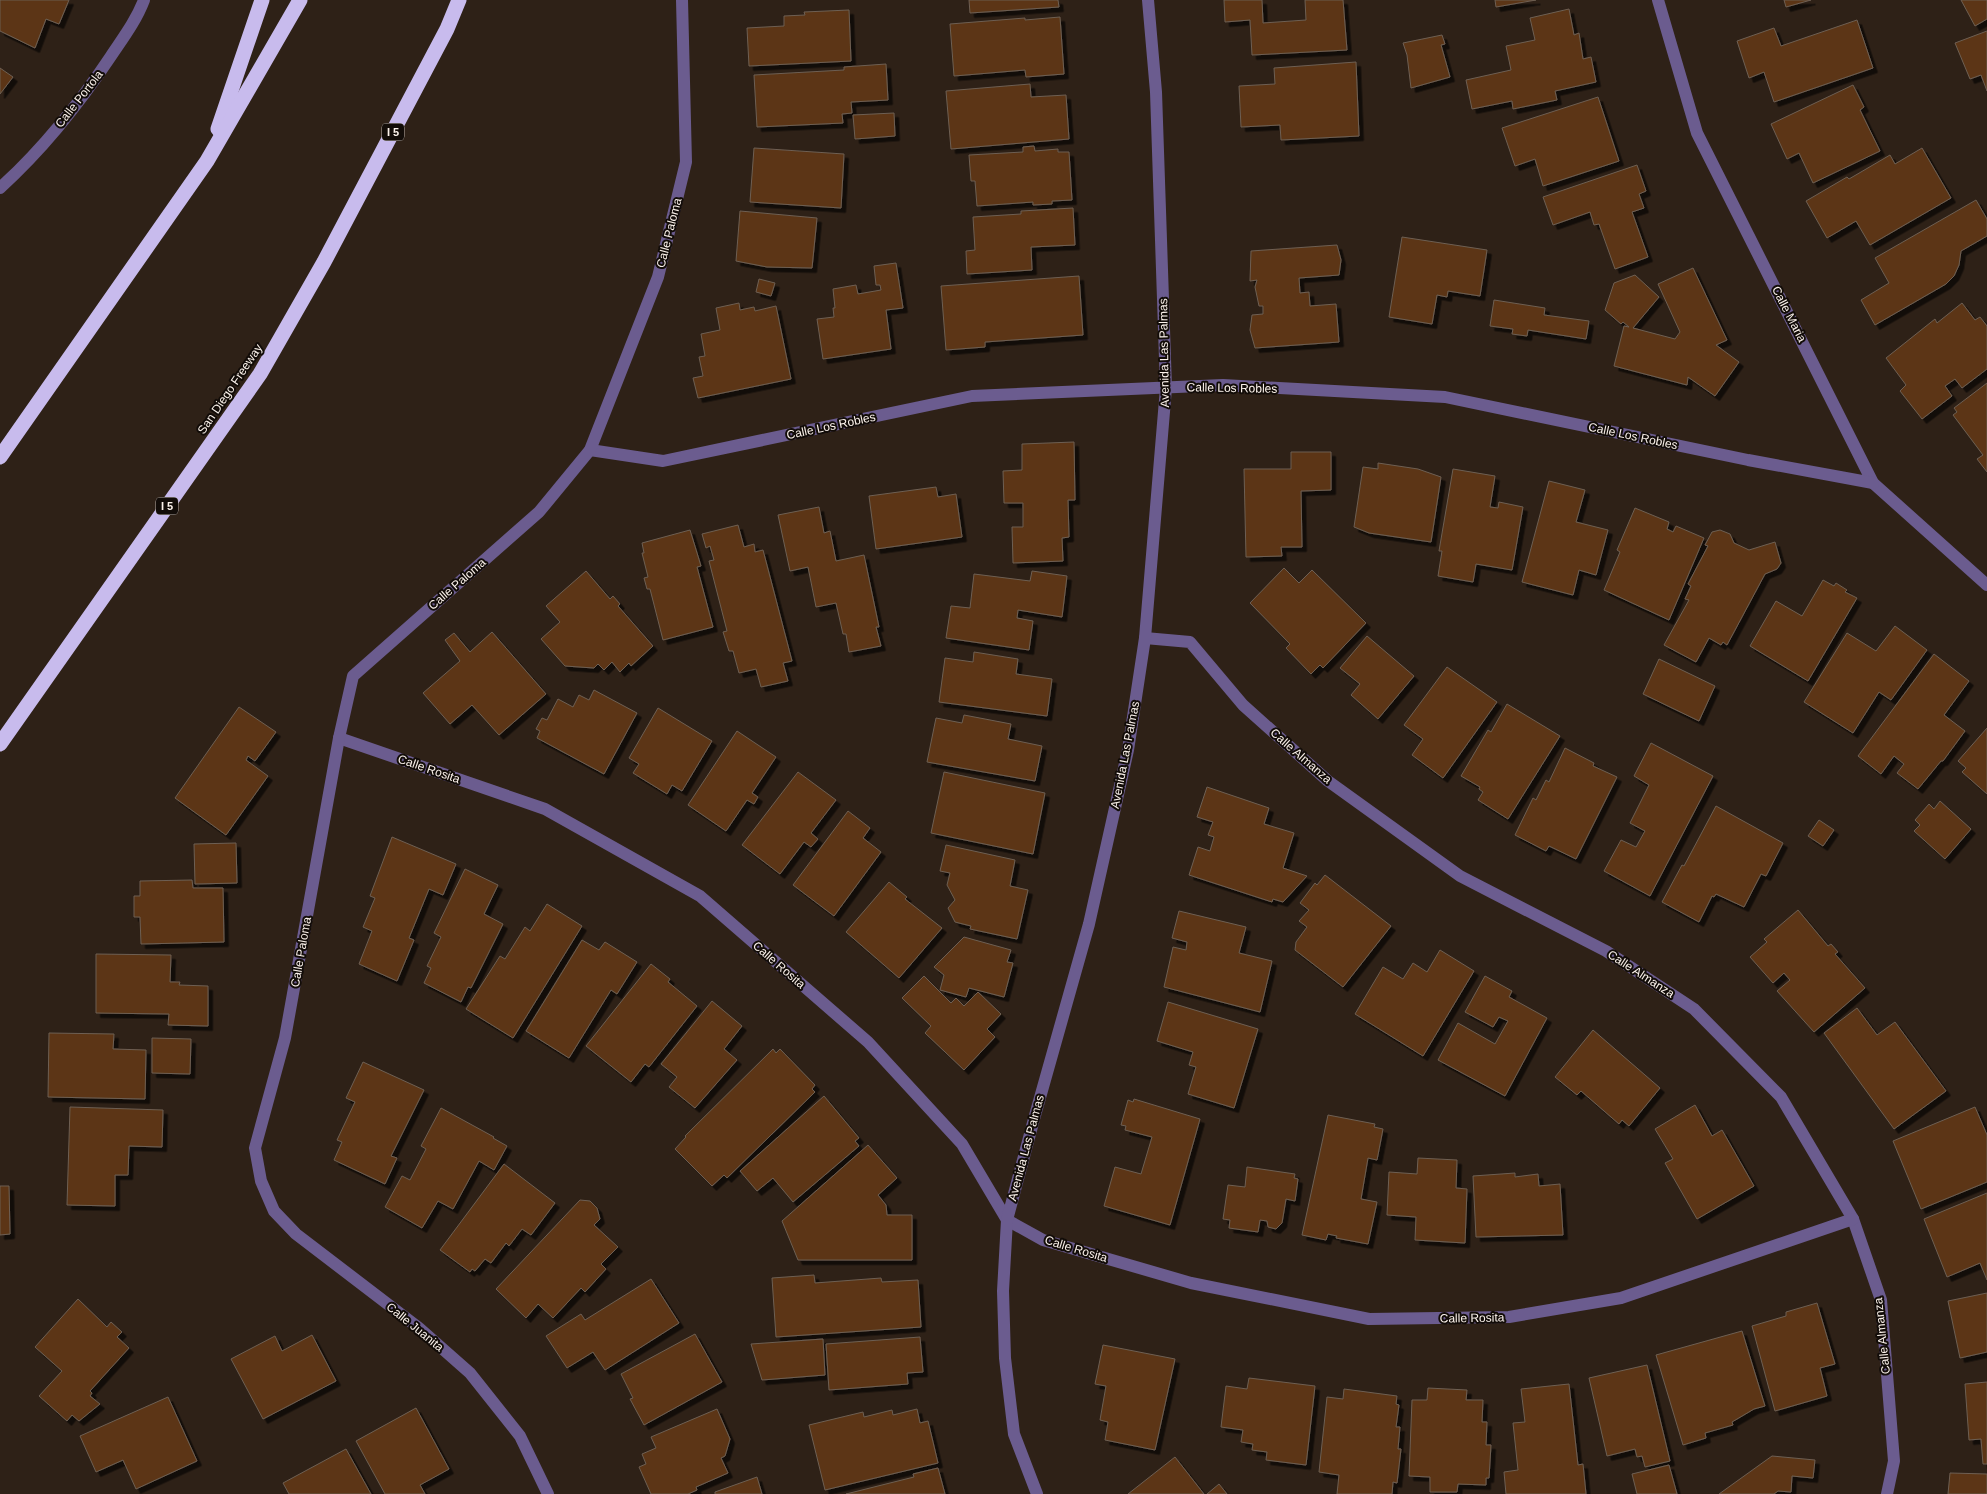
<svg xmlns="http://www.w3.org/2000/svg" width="1987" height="1494" font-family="Arial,sans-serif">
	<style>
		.building { fill: #5b3615; stroke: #6e5f53; filter: url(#shadow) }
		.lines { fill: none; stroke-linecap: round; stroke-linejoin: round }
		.minor { stroke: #6b5c8f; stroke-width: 12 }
		.tertiary { stroke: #6b5c8f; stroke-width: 12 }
		.motorway { stroke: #c8bbed; stroke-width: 15 }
		.labels { text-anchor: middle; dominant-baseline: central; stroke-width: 4; stroke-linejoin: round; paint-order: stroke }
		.shield { fill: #120c08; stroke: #b6aea8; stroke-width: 1 }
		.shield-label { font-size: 11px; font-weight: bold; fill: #fcf3ec }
		.street-label { font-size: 12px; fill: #fcf3ec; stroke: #120c08 }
	</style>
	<defs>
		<filter id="shadow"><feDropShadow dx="4.5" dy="4.5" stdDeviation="0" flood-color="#0009"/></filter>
	</defs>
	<rect width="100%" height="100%" fill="#2e2117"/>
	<g class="building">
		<polygon points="0,0 69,0 59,24 46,19 35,48 0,31"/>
		<polygon points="969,0 1058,0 1059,7 970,13"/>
		<polygon points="1224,0 1262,0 1263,23 1306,20 1305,0 1343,0 1347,50 1252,55 1250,20 1225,22"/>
		<polygon points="1495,0 1536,0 1496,7"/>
		<polygon points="1784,0 1811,0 1786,7"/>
		<polygon points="1961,0 1987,0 1987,19 1975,26"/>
		<polygon points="1569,9 1574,35 1579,33 1583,59 1591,57 1596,82 1555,91 1557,100 1513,109 1512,101 1472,109 1466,80 1511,70 1506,46 1535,40 1530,18"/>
		<polygon points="849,10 851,61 749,66 747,28 784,26 784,16 805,15 804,12"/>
		<polygon points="1060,17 1064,74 1026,77 1025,70 954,76 950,24 1025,18 1025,20"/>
		<polygon points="1857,20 1873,68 1774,102 1764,72 1749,78 1737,41 1774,28 1781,46"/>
		<polygon points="1987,31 1987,91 1981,75 1970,79 1955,43"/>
		<polygon points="1442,35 1445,44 1441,45 1450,77 1411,88 1407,55 1403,43"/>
		<polygon points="1356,62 1359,136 1281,140 1280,125 1241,127 1239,86 1275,84 1274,68"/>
		<polygon points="886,64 888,100 851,102 852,113 842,114 843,123 757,127 754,75 844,70 844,67"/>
		<polygon points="0,68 13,77 0,94"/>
		<polygon points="1030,84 1031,97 1066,95 1069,139 951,149 946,91"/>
		<polygon points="1853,85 1864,107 1860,110 1880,151 1813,183 1799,153 1787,159 1771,124"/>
		<polygon points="1598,97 1619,161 1543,186 1535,159 1515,166 1502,128"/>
		<polygon points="894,113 895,136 855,139 853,115"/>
		<polygon points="1034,146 1035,151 1058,149 1058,152 1069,152 1072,200 1052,201 1052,204 1033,205 1033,202 977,206 975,181 971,181 969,155 1023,152 1023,147"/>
		<polygon points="754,148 844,154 841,208 750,202"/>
		<polygon points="1922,148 1951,198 1870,245 1856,221 1827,238 1806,201 1847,177 1849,179 1890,155 1895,164"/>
		<polygon points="1637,165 1646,191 1639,194 1644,208 1632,212 1648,257 1615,269 1599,224 1594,225 1590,212 1553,225 1543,197"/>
		<polygon points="1976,200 1987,219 1987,236 1961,251 1959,265 1954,276 1946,284 1875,325 1861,300 1889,283 1875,258"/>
		<polygon points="1073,208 1075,245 1031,247 1032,270 967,274 966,251 975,250 973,217 1021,214 1021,211"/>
		<polygon points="740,211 817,218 812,268 767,267 736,261"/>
		<polygon points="1402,237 1487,250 1480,296 1448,291 1447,297 1437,295 1432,324 1389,317"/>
		<polygon points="1337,245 1341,260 1339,275 1299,278 1300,293 1309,292 1310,306 1336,304 1339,342 1255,348 1250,330 1252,315 1263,314 1263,306 1259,306 1255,287 1257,280 1250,281 1251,251"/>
		<polygon points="896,263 903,308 886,310 891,349 823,359 817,319 834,317 833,308 835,308 833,289 856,285 858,294 881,290 880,285 876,285 874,266"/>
		<polygon points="1693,268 1727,340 1716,345 1739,362 1715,396 1688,377 1687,385 1614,366 1624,326 1629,327 1623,322 1621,324 1605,310 1614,283 1635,275 1659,297 1633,328 1675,339 1680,332 1658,284"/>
		<polygon points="1079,276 1083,335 985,342 985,347 946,350 941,286"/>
		<polygon points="759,279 775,283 771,296 756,292"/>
		<polygon points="1494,300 1545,308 1544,315 1589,321 1586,339 1528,330 1527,336 1512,334 1513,329 1490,326"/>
		<polygon points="739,303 740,310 754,307 755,311 776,306 791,379 698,398 693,378 703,376 699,357 705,356 701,334 720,330 716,308"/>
		<polygon points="1962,303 1975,320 1980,317 1987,326 1987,369 1962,388 1955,379 1945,386 1952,396 1922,419 1900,391 1906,385 1886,358 1935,319 1937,323"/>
		<polygon points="1987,383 1987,472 1977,459 1983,455 1953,415 1957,412 1954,408"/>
		<polygon points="1074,442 1075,500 1068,500 1069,537 1062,538 1063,561 1013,563 1012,527 1023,527 1023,503 1004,503 1003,471 1022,470 1022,444"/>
		<polygon points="1291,452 1331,452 1331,490 1301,491 1302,547 1281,547 1282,556 1246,557 1244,469 1291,469"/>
		<polygon points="1378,463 1418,469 1441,477 1431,542 1369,533 1354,527 1363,467 1378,469"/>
		<polygon points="1453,469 1495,476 1490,507 1498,508 1499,502 1523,507 1512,570 1476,564 1473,582 1438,576 1442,551 1439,551"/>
		<polygon points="1549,481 1585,490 1576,522 1608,530 1596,575 1579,570 1573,595 1522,582"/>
		<polygon points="936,487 938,497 956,494 962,537 876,549 869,496"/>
		<polygon points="819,507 824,533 830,531 836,561 864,555 879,627 876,627 881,646 849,652 846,634 843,634 836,603 816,607 808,567 790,571 778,515"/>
		<polygon points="1635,508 1669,522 1667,529 1673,532 1676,526 1704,538 1669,620 1604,590 1620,552 1617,550"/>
		<polygon points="738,525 744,547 754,544 755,552 763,550 792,661 783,663 788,681 761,687 756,669 739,673 733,651 729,651 723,632 727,631 709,561 714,560 710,546 706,548 702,534"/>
		<polygon points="690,530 701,566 697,567 713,627 663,640 650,589 647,589 644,578 648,577 642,553 644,553 642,543"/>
		<polygon points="1720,530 1730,534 1734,543 1749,550 1775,542 1781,563 1777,569 1765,574 1727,645 1723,642 1721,645 1709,638 1696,662 1664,645 1689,600 1685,599 1691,586 1688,584 1708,546 1705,545 1712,532"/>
		<polygon points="1284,568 1299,583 1312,570 1366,623 1323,668 1320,665 1311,674 1286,648 1290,644 1250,603"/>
		<polygon points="586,571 610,599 613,596 620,604 618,606 653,646 631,666 629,663 620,672 612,662 604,670 598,664 594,668 565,666 541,639 560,622 546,606"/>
		<polygon points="1032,571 1067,576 1062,617 1018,610 1017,618 1033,621 1029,650 946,638 951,606 970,608 974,574 1030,581"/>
		<polygon points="1823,580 1834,586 1836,583 1847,590 1845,592 1857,598 1808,681 1750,646 1776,601 1802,616"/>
		<polygon points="1895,626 1927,650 1891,700 1879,692 1853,733 1804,702 1847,633 1876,651"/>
		<polygon points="492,632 546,694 499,735 472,705 450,724 423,693 460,661 445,640 454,633 470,652"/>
		<polygon points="1367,636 1414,676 1378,719 1351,695 1360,684 1340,668"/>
		<polygon points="974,652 1018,659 1016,674 1052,679 1047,716 939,702 945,658 973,662"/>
		<polygon points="1934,654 1969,681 1944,715 1965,731 1943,761 1941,761 1918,789 1897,773 1904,764 1894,756 1881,774 1858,756"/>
		<polygon points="1659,659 1715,686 1699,721 1643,694"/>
		<polygon points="1447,667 1497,702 1443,778 1412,755 1423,739 1404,725"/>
		<polygon points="594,690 637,713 604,774 537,738 540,731 536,729 542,718 547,720 558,699 573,707 579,695 589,700"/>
		<polygon points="1507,704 1560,736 1508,819 1478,800 1483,792 1479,789 1480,787 1461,776 1488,730 1491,732"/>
		<polygon points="239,707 276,732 255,761 248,756 246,760 268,776 226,835 175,798"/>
		<polygon points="658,708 712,741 682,791 672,785 667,794 633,773 639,764 629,758"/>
		<polygon points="964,715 1011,724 1008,739 1042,746 1035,781 927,762 936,718 962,723"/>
		<polygon points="1987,728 1987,794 1962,772 1966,768 1958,761"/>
		<polygon points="737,731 776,757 752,793 758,797 754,804 747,800 726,831 688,805"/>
		<polygon points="1651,743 1713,776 1650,896 1604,871 1621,840 1636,847 1645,831 1630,823 1649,785 1634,776"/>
		<polygon points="1565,748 1594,763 1593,766 1617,777 1576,859 1549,846 1546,851 1515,835 1533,798 1536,800 1546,780 1549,782"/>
		<polygon points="798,772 836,800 811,833 818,839 811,847 804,842 780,874 742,845"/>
		<polygon points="944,772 1045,793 1033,854 931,833"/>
		<polygon points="1207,787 1269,808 1264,824 1294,833 1283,868 1307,876 1283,902 1273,899 1272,902 1189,875 1198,847 1210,851 1214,837 1208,835 1213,822 1197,817"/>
		<polygon points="1940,801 1971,829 1945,859 1914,831 1920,825 1915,820 1929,804 1934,809"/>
		<polygon points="1716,806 1783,843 1766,876 1761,874 1744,907 1716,894 1714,897 1712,896 1699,922 1662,902 1682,865 1684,866"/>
		<polygon points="848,811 870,828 863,838 881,852 834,916 793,885"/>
		<polygon points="1819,820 1834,830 1823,846 1808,836"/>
		<polygon points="392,837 456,864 443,895 429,889 409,938 414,940 397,981 359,964 372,931 363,927 375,898 370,896"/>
		<polygon points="236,843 237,883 195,884 194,844"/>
		<polygon points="946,845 1015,860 1010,886 1028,890 1017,939 970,929 971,926 955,922 948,908 955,900 947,885 950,873 940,871"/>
		<polygon points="465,869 498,885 484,914 503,924 471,988 468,987 461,1002 424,983 431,968 427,966 441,937 434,933"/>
		<polygon points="1325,875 1391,926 1343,987 1295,950 1296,942 1307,927 1299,921 1309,910 1300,903 1315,883 1317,885"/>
		<polygon points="192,880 193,888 223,888 224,942 141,944 140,917 134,917 134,896 140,896 140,881"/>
		<polygon points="889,882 907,897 905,899 942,928 899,978 846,932"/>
		<polygon points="547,904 582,926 513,1038 466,1009 500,956 505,959 525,927 530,931"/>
		<polygon points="1798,910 1828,946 1831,944 1838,952 1835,954 1865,988 1814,1032 1777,991 1790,980 1784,973 1773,983 1750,957 1767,942 1764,939"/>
		<polygon points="1179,911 1246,927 1239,953 1272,961 1260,1012 1164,987 1173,947 1186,950 1187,942 1172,938"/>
		<polygon points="964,937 1011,950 1007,962 1013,963 1004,997 969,988 966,997 940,990 944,975 934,967"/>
		<polygon points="582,940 599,950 605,942 637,962 617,994 611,990 569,1058 526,1031"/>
		<polygon points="1440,950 1474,971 1423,1056 1355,1014 1383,967 1403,979 1413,963 1427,972"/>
		<polygon points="96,954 171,955 170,982 180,982 179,985 208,986 208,1026 168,1025 169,1014 96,1013"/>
		<polygon points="651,964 670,979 668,982 697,1006 649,1067 645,1064 631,1082 586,1046"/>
		<polygon points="924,976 951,1003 956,998 964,1006 978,992 1001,1014 987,1029 995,1037 964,1070 925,1033 931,1026 902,998"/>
		<polygon points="1485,976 1512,991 1509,997 1547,1018 1505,1096 1438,1060 1458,1023 1495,1044 1508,1021 1499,1017 1493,1027 1465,1012"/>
		<polygon points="712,1001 742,1026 724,1049 737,1060 695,1108 669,1087 677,1077 661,1064"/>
		<polygon points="1168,1002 1258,1029 1234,1108 1188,1094 1196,1067 1189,1065 1193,1052 1157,1041"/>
		<polygon points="1857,1008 1877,1035 1895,1022 1946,1091 1894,1129 1824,1033"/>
		<polygon points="1593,1030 1660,1088 1629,1126 1622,1120 1619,1124 1581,1091 1577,1095 1555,1077"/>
		<polygon points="49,1033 114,1034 113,1049 146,1050 145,1099 48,1097"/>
		<polygon points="152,1038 191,1039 190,1074 152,1073"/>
		<polygon points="773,1049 776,1053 780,1049 815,1085 812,1089 815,1092 727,1178 724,1175 712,1186 675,1149 686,1137 685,1136"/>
		<polygon points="363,1062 424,1090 391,1156 397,1158 385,1184 334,1160 342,1142 337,1140 355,1102 346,1098"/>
		<polygon points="824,1096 859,1138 855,1141 859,1146 793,1202 773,1178 757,1191 740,1171"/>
		<polygon points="1134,1099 1200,1119 1170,1225 1104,1206 1115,1167 1141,1174 1152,1137 1125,1130 1126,1126 1121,1125 1128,1100 1133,1102"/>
		<polygon points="1695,1105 1712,1136 1722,1130 1754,1186 1697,1219 1665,1163 1673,1159 1655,1129"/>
		<polygon points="70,1107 163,1110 162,1147 129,1146 128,1175 115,1175 115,1206 67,1205"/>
		<polygon points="1975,1107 1987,1135 1987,1182 1921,1209 1893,1141"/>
		<polygon points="441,1108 494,1137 493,1138 507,1146 494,1170 479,1161 453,1209 438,1201 422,1228 385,1207 402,1176 410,1180 426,1149 421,1146"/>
		<polygon points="1328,1115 1375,1124 1374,1127 1383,1129 1377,1160 1368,1158 1361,1199 1377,1202 1368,1244 1336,1238 1337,1236 1328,1234 1326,1240 1302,1235"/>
		<polygon points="868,1145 897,1178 878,1195 886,1205 887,1215 912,1215 912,1260 798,1260 782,1221"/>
		<polygon points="1418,1158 1457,1160 1456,1188 1467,1189 1465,1243 1415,1240 1416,1217 1387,1215 1389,1172 1417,1174"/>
		<polygon points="504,1164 555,1203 531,1235 522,1229 509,1246 506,1243 491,1263 485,1259 475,1271 472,1269 470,1272 440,1250"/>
		<polygon points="1247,1167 1295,1174 1294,1178 1298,1179 1295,1201 1286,1199 1282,1223 1276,1229 1268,1227 1267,1221 1260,1220 1258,1232 1229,1228 1230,1220 1223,1219 1228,1185 1245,1187"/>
		<polygon points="1515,1173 1515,1177 1538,1174 1539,1186 1560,1184 1563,1235 1476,1237 1473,1176"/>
		<polygon points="0,1186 9,1186 10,1234 0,1235"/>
		<polygon points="1987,1193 1987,1280 1980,1263 1947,1277 1924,1219"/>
		<polygon points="580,1200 590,1201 597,1208 600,1219 594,1225 618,1247 601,1264 606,1269 585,1292 581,1288 553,1318 538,1304 526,1318 496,1289"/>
		<polygon points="814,1275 815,1283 881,1278 882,1282 918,1280 921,1327 776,1337 772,1278"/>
		<polygon points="651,1279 679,1323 605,1370 593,1352 567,1368 546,1336 581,1314 585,1320"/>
		<polygon points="1987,1293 1987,1352 1960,1358 1948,1301"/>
		<polygon points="78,1299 107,1327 111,1322 122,1332 117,1337 129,1348 90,1391 92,1393 90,1396 100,1404 79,1421 72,1415 67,1421 39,1396 62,1371 35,1347"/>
		<polygon points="1817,1303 1835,1364 1820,1368 1827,1396 1775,1411 1752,1326 1786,1316 1786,1312"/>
		<polygon points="1742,1331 1765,1406 1754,1409 1732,1422 1733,1425 1705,1433 1706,1438 1683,1445 1656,1355"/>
		<polygon points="695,1334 722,1382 644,1425 630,1399 633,1398 621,1374"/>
		<polygon points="312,1335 336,1381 263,1419 231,1359 275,1336 282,1351"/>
		<polygon points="920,1337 923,1372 907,1373 908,1384 829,1390 826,1344"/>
		<polygon points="823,1339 825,1375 762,1380 751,1344"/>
		<polygon points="1103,1345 1175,1359 1155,1450 1105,1440 1108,1422 1100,1420 1106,1386 1095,1384"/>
		<polygon points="1647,1365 1670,1461 1645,1467 1642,1456 1637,1457 1635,1449 1607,1456 1589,1378"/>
		<polygon points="1249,1378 1315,1386 1306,1465 1266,1460 1267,1452 1252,1450 1253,1444 1241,1442 1243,1430 1221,1427 1226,1386 1247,1389"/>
		<polygon points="1987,1382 1987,1464 1983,1464 1981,1439 1969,1440 1965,1384"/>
		<polygon points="1569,1384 1578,1465 1583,1464 1586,1494 1506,1494 1504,1472 1518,1470 1513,1423 1525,1422 1521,1389"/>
		<polygon points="1428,1388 1467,1390 1466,1400 1483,1400 1482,1422 1487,1422 1486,1445 1491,1445 1489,1478 1486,1478 1486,1485 1458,1484 1457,1492 1430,1492 1430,1477 1409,1476 1412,1400 1427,1400"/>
		<polygon points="1344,1389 1397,1396 1396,1404 1399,1405 1396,1427 1400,1427 1398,1449 1401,1449 1397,1483 1393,1482 1392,1494 1337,1494 1339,1475 1319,1472 1327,1397 1343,1399"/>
		<polygon points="168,1397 197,1461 136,1489 123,1460 96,1472 80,1436"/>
		<polygon points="416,1408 449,1469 420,1485 425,1494 385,1494 356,1441"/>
		<polygon points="717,1409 730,1439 725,1456 721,1458 728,1473 696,1487 697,1490 688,1494 651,1494 639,1467 646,1464 642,1454 656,1448 651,1437"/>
		<polygon points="917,1409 920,1423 928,1421 938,1463 825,1490 809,1425 863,1412 864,1417 892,1410 893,1415"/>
		<polygon points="346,1449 371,1494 289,1494 283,1483"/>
		<polygon points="1772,1456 1815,1460 1813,1478 1792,1476 1791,1492 1778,1491 1774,1494 1719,1494"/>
		<polygon points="1175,1457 1204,1494 1128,1494"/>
		<polygon points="1669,1465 1677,1494 1637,1494 1632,1474"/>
		<polygon points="938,1468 945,1494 846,1494 914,1477 913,1474"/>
		<polygon points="1950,1473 1987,1474 1987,1494 1948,1494"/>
		<polygon points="757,1477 762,1494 715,1494 715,1492"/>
		<polygon points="1219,1484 1227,1494 1207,1494"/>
	</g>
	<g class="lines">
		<g class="minor">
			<polyline points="1658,0 1697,133 1873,483 1987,585"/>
			<path d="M0 188C43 149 79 104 111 56 123 38 136 21 144 0"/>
			<polyline points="590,450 663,461 972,396 1223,385 1445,397 1748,460 1873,483"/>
			<polyline points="1145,638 1190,642 1243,705 1328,781 1460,876 1606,951 1694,1009 1781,1097 1853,1219 1881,1300 1894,1461 1887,1494"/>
			<polyline points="339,738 545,809 700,896 868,1042 962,1144 1007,1220 1043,1240 1191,1283 1369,1319 1509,1317 1621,1298 1853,1219"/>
			<polyline points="548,1494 520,1436 470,1373 419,1328 296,1234 274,1211 261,1181 255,1148 285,1038 339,738 353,676 539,512 590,450 658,277 686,162 682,0"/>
		</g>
		<polyline class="tertiary" points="1037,1494 1014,1434 1005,1358 1003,1291 1007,1220 1034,1119 1089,924 1128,750 1145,638 1166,388 1156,92 1148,0"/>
		<g class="motorway">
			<polyline points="218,129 262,0"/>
			<polyline points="0,457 207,161 300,0"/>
			<polyline points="0,744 260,374 324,262 447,29 459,0"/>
		</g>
	</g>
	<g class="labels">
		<g class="shield">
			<rect x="382" y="123.5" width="22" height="17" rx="4"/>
			<rect x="156" y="497.5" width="22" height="17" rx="4"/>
		</g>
		<g class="shield-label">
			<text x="393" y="132">I 5</text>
			<text x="167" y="506">I 5</text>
		</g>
		<g class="street-label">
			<text transform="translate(79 99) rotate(-52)">Calle Portola</text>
			<text transform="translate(669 233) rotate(-76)">Calle Paloma</text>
			<text transform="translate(1789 314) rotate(63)">Calle Maria</text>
			<text transform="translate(1164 353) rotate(-91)">Avenida Las Palmas</text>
			<text transform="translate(1232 388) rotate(1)">Calle Los Robles</text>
			<text transform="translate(230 389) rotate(-56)">San Diego Freeway</text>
			<text transform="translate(831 426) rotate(-12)">Calle Los Robles</text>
			<text transform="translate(1633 436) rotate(12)">Calle Los Robles</text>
			<text transform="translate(457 584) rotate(-41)">Calle Paloma</text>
			<text transform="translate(1125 755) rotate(-79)">Avenida Las Palmas</text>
			<text transform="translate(1301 756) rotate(41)">Calle Almanza</text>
			<text transform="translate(429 769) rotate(19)">Calle Rosita</text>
			<text transform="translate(301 952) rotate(-80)">Calle Paloma</text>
			<text transform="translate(779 965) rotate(41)">Calle Rosita</text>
			<text transform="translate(1641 974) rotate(33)">Calle Almanza</text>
			<text transform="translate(1026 1148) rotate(-75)">Avenida Las Palmas</text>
			<text transform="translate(1076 1249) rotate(17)">Calle Rosita</text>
			<text transform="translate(1472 1318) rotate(-1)">Calle Rosita</text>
			<text transform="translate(415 1327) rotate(39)">Calle Juanita</text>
			<text transform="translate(1882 1336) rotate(-96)">Calle Almanza</text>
		</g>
	</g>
</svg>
